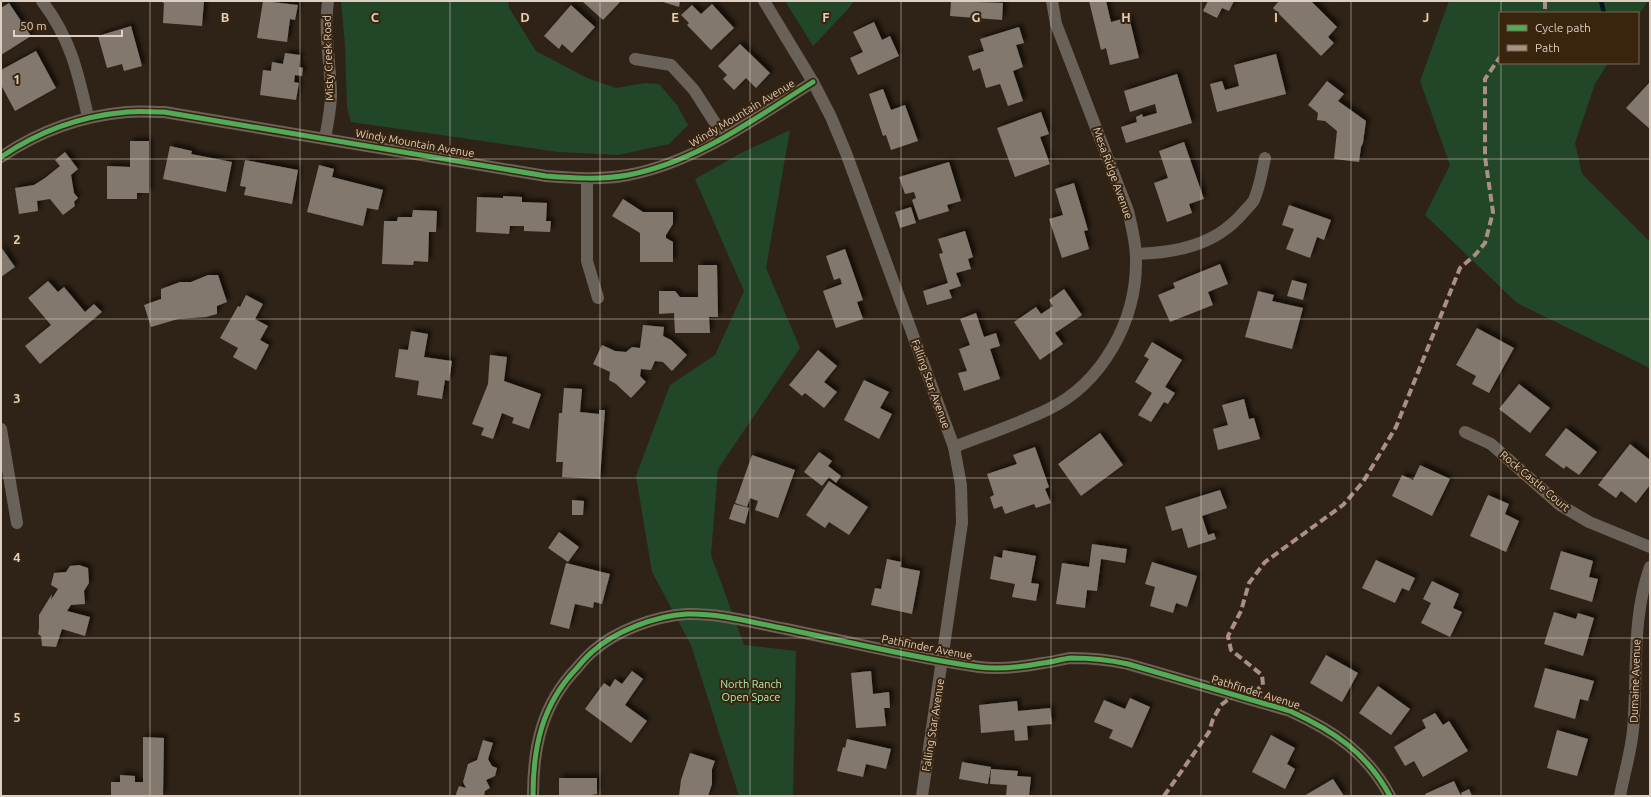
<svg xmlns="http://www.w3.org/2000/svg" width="1651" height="797" font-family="Ubuntu,sans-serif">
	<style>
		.green { fill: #214628 }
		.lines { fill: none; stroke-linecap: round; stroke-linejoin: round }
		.stream { stroke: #041619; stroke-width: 4.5 }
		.building { fill: #82786d; filter: url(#shadow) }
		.street { stroke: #6a6158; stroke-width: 12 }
		.quiet { stroke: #ac8f84; stroke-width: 4; stroke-dasharray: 8 4; stroke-linecap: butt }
		.cycleway-casing { stroke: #39240d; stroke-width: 8 }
		.cycleway { stroke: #51ab58; stroke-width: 5 }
		.grid { fill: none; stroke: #ddcfc2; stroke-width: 1; stroke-opacity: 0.55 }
		.labels { text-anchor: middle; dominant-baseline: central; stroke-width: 4; stroke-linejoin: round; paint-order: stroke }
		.street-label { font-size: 11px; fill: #ddcfc2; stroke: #39240d }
		.park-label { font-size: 11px; fill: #a3efb3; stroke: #39240d }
		.grid-label { font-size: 13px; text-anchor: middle; font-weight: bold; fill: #ddcfc2; stroke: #39240d; stroke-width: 4; stroke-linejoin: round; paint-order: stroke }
	</style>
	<defs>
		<filter id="shadow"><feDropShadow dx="3.5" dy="-3.5" stdDeviation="2" flood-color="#0009"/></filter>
	</defs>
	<rect width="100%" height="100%" fill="#2f2317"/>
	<g class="green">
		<polygon points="341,1 508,1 509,8 536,51 587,78 616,88 645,83 659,84 677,105 688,125 669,144 618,155 558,152 351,122 347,107 345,45"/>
		<polygon points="785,1 854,1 849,8 813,46"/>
		<polygon points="1449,1 1648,1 1638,16 1638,13 1500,13 1500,63 1608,63 1595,84 1575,143 1582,174 1650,242 1650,368 1517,303 1425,215 1450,165 1420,81"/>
		<polygon points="790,130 766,268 800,348 718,469 711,555 744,645 796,651 793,796 739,796 691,645 652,572 636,476 670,385 715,355 744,291 695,179 741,153"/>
	</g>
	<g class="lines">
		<polyline class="stream" points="1601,1 1604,13"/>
	</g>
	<g class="building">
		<polygon points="159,1 204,1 202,26 163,23 164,3"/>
		<polygon points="263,1 298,5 295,20 290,19 287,42 257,38"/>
		<polygon points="582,1 621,1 603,20"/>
		<polygon points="660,1 680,1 679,7"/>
		<polygon points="951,1 1003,3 1002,20 950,16"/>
		<polygon points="1089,1 1106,1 1111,22 1129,17 1139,58 1110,65 1106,48 1101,50"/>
		<polygon points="1208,1 1234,1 1229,11 1222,8 1217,18 1203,11"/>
		<polygon points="1279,1 1311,1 1337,27 1328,37 1334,43 1321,56 1273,8"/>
		<polygon points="9,3 31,36 1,55 1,8"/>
		<polygon points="712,4 734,28 711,50 687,25 689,23 681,15 692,5 701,14"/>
		<polygon points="571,5 595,27 572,53 562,44 559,49 544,36"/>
		<polygon points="874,22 882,40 890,36 899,56 858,75 850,58 863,52 853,32"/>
		<polygon points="131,26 142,66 124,71 122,64 107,68 98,36"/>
		<polygon points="1019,27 1024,43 1016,45 1023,67 1013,71 1023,101 1008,106 1000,84 986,88 980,68 973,71 968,56 984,51 980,39"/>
		<polygon points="740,44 770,73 756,88 746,78 734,90 723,79 727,75 718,66"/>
		<polygon points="36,51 56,88 15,111 1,85 1,70"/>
		<polygon points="285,53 300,55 299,67 303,68 302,76 295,75 294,82 299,83 296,100 260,95 263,70 271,71 272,62 283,64"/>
		<polygon points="1276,54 1286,94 1217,112 1210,84 1222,81 1225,90 1239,86 1234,65"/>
		<polygon points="1177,74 1192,123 1126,143 1121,127 1137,122 1136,117 1142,114 1143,117 1157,113 1155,104 1130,112 1124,91"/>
		<polygon points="1327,81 1344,94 1338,101 1366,121 1363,143 1361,147 1359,162 1334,159 1337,131 1325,121 1317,120 1318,113 1308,105"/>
		<polygon points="1649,83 1650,84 1650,129 1626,108"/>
		<polygon points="883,89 891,110 905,105 918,141 891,150 886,135 883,136 869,94"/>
		<polygon points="1041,112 1049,134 1040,137 1050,164 1015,177 997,128"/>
		<polygon points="130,141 149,141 149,193 137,193 137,199 107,199 107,166 130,167"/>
		<polygon points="1184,142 1204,199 1189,204 1192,213 1167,222 1154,183 1168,178 1159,151"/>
		<polygon points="170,146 192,151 191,154 232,162 226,192 163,179"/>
		<polygon points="65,152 78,169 71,175 74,193 78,198 74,202 75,206 63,215 50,199 37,201 38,211 19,214 15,188 34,185 45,178 60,166 55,160"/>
		<polygon points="245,160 298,170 292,204 244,195 246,187 240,186"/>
		<polygon points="949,162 961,201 947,205 949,211 919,220 912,200 916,198 914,192 905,194 899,177"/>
		<polygon points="319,165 334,169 332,177 383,190 378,210 367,208 363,226 307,212"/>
		<polygon points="1074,183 1088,230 1084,231 1089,249 1062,258 1049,219 1063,215 1055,189"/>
		<polygon points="503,196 522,197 522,202 547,203 546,221 551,221 550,232 524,231 524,226 510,226 509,234 476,232 477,197 503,198"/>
		<polygon points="623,199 643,212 673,212 673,224 666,235 666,238 673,242 673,262 640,262 640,233 612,216"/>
		<polygon points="1289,205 1331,220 1324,240 1317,237 1310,258 1286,249 1294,229 1282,225"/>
		<polygon points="911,207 916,223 900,228 895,212"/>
		<polygon points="413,210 437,211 436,232 429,232 428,262 414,261 413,265 382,264 384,221 397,221 398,217 412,217"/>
		<polygon points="965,231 973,257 968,259 971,269 956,273 961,286 949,290 952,298 927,305 923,291 948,283 939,254 943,253 938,239"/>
		<polygon points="1,247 15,267 1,277"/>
		<polygon points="845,249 863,300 857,302 863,319 836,328 823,291 842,284 840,278 834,280 826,256"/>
		<polygon points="1220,264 1228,284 1208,292 1213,305 1170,322 1158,295 1175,288 1173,283"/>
		<polygon points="698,265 717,265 718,317 709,317 710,333 675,333 674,313 659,314 659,291 675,291 680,297 698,297"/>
		<polygon points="208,275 218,275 227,302 217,306 217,314 206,317 178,319 151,327 144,305 161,299 161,289 180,282 191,282"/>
		<polygon points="1292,280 1307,284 1303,300 1287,296"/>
		<polygon points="48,281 58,292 64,287 85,312 94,304 102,312 40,364 25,346 51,325 28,298"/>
		<polygon points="1064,289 1082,315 1055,333 1063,344 1040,360 1014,322 1036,307 1041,314 1053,306 1049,300"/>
		<polygon points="1258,291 1274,295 1272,301 1303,308 1292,349 1245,337"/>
		<polygon points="246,295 263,304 255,319 268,326 260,340 269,345 256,370 233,357 238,348 220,338 238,306 240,307"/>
		<polygon points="976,313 984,337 996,333 1000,346 990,349 1000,379 964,391 958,373 967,371 959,349 970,345 960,319"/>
		<polygon points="643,325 664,327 663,336 671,340 687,355 672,371 663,362 655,361 651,370 641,369 640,376 646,382 631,398 616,384 609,380 610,372 593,364 602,345 615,351 626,352 632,347 640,348"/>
		<polygon points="1477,328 1514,348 1489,393 1472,384 1476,376 1456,365"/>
		<polygon points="411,331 428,334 424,357 452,361 449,381 445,380 442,399 417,395 419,381 395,377 399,349 408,350"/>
		<polygon points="1152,342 1182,360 1165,387 1175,393 1168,404 1164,402 1151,422 1138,415 1152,393 1135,382 1149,359 1144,356"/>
		<polygon points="818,350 837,366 824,382 837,392 824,408 805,393 802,396 789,385"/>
		<polygon points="490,355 507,357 504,381 541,394 529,429 512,423 514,418 502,413 493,439 481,435 484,428 472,424 488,384"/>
		<polygon points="864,380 889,392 880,408 892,414 879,439 844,420"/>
		<polygon points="1519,384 1550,408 1530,433 1499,409"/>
		<polygon points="564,388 582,389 580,412 599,414 599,410 605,410 600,479 562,477 563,462 556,462 559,413 562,413"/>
		<polygon points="1244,399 1249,419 1254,418 1260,439 1218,450 1213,429 1228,425 1222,405"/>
		<polygon points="1566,428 1597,452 1579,475 1566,466 1564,469 1545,455"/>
		<polygon points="1100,433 1123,465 1081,496 1058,464"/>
		<polygon points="1630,444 1650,460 1650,485 1636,503 1621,491 1616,498 1598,485"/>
		<polygon points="1035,447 1049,487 1045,489 1051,503 1036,508 1034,504 1005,514 1002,506 994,509 990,497 994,495 987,474 1017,464 1013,455"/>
		<polygon points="819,452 832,461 828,466 841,476 836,483 829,477 822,486 804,472"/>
		<polygon points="752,455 795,470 778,518 755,510 758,501 750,498 747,507 735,503"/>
		<polygon points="1420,465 1450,479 1432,516 1392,496 1402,475 1413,480"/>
		<polygon points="829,481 868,507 849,535 829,522 825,528 806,515"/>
		<polygon points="1220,490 1227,508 1202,516 1208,535 1214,533 1216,539 1188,548 1182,528 1172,531 1165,507"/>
		<polygon points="1488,495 1509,504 1505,514 1519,521 1506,552 1470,536"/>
		<polygon points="572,500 584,501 583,515 572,515"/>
		<polygon points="734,504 749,508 745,524 729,519"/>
		<polygon points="559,532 579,547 568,562 548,548"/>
		<polygon points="1092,544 1127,549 1125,563 1101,559 1097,591 1087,590 1085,608 1056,604 1062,563 1089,567"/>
		<polygon points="1003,550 1036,556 1031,583 1039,584 1036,601 1012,597 1015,584 990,579 994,556 1002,558"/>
		<polygon points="1561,551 1593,561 1589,577 1598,579 1592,602 1550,589"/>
		<polygon points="887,559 901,562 900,567 920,571 912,614 871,605 875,588 881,589"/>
		<polygon points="1376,560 1415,578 1409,591 1402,588 1395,603 1362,588"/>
		<polygon points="1152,562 1197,576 1187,607 1176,603 1173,613 1150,606 1155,587 1145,584"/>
		<polygon points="566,563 610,574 602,604 594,602 593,608 575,604 569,629 550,624"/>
		<polygon points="79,565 88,568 89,583 84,591 85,604 71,605 67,611 90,617 85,636 62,629 56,647 42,646 41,636 38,634 39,629 39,615 52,594 51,600 58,589 51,585 54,573 66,572 70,566"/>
		<polygon points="1432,581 1459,594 1453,608 1462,612 1450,637 1421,623 1431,603 1423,599"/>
		<polygon points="1554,612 1576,619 1578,613 1594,618 1583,656 1544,644"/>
		<polygon points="1326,655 1358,673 1342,702 1310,683"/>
		<polygon points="1545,668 1594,681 1588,701 1580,699 1575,719 1534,707"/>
		<polygon points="632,671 643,679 625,705 647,721 631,743 585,709 604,683 610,687 615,679 622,684"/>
		<polygon points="871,671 873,694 889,692 890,708 884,708 886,726 856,728 851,673"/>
		<polygon points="1378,686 1410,709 1391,735 1359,713"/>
		<polygon points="1130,698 1150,707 1132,748 1109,738 1113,730 1094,722 1104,700 1125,709"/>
		<polygon points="1017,701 1018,711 1050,708 1052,724 1027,726 1028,740 1015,741 1014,730 981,733 979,705"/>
		<polygon points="1435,713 1443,725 1449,721 1468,751 1423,777 1414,761 1405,766 1394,747 1426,728 1422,720"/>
		<polygon points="1557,730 1588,739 1577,776 1547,768"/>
		<polygon points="1271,735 1295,748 1287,764 1295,769 1285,789 1252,772"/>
		<polygon points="143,737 164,738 163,796 111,796 111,782 120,782 120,775 135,776 135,782 143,782"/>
		<polygon points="847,739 891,749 886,769 866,764 863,777 837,771 843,747 845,748"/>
		<polygon points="483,740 493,743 488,759 492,766 497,768 495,776 486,780 490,788 485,791 484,796 457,796 456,794 459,786 466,788 463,782 468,764 477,760"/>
		<polygon points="690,753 715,761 712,769 712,784 708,796 679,796 681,780"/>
		<polygon points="962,762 991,767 988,784 959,779"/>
		<polygon points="991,769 1018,771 1017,776 1031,777 1029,796 1006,796 1007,785 990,784"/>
		<polygon points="559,778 597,778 597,794 591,795 591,796 559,796"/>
		<polygon points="1333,779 1344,796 1304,796"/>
		<polygon points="1454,781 1461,796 1426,796 1425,794"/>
		<polygon points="1469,789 1472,796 1462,796 1461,793"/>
	</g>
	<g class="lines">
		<g class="street">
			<path d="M42 1C71 39 78 73 88 117"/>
			<polyline points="764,1 813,82 831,117 846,153 954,447 961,485 962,523 922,796"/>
			<polyline points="635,59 671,65 694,90 724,137"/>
			<path d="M325 138C328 123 331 108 331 93 330 62 324 32 328 1"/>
			<path d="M1 157C39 131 81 116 127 112 139 111 152 112 164 112L546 176C573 178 601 180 628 175 697 162 755 118 813 82"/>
			<polyline points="587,179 587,261 598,298"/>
			<path d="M1136 254C1176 253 1215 245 1242 214 1246 209 1251 205 1254 200 1260 186 1262 172 1265 158"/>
			<polyline points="1,429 17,523"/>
			<polyline points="1465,432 1491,444 1560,505 1589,522 1650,547"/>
			<path d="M954 447C985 435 1017 424 1047 410 1103 383 1137 320 1136 259 1136 243 1132 227 1128 211L1056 24 1052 1"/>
			<path d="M533 796C533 747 542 704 577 668 582 662 586 657 592 652 615 631 655 616 687 614 720 613 754 623 786 629 850 642 914 658 979 667 1001 670 1022 667 1043 663 1052 662 1062 659 1071 658 1091 658 1110 660 1128 664L1290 711C1334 731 1367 753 1390 796"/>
			<path d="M1620 796C1624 774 1631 752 1633 730 1638 675 1631 620 1650 567"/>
		</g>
		<g class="quiet">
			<polyline points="1545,1 1545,13"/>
			<polyline points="1164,796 1209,732 1213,719 1221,705 1234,695 1257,690 1263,685 1262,675 1231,650 1228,636 1241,611 1249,583 1265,562 1343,505 1363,482 1396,427 1460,268 1475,255 1485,243 1493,212 1485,157 1485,79 1500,57"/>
		</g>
		<g class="cycleway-casing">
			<g id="cycleway">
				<path d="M1 157C39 131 81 116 127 112 139 111 152 112 164 112L546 176C573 178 601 180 628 175 697 162 755 118 813 82"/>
				<path d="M533 796C533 747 542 704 577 668 582 662 586 657 592 652 615 631 655 616 687 614 720 613 754 623 786 629 850 642 914 658 979 667 1001 670 1022 667 1043 663 1052 662 1062 659 1071 658 1091 658 1110 660 1128 664L1290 711C1334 731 1367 753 1390 796"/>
			</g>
		</g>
		<use href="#cycleway" class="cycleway"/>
	</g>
	<path class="grid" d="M150 1V796M300 1V796M450 1V796M600 1V796M750 1V796M901 1V796M1051 1V796M1201 1V796M1351 1V796M1501 1V13M1501 63V796M1 159H1650M1 319H1650M1 478H1650M1 638H1650"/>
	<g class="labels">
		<g class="street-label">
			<text transform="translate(328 58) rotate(-92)">Misty Creek Road</text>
			<text transform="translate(742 113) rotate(-31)">Windy Mountain Avenue</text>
			<text transform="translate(415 143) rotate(10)">Windy Mountain Avenue</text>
			<text transform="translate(1113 173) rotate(70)">Mesa Ridge Avenue</text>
			<text transform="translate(931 384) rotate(70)">Falling Star Avenue</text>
			<text transform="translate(1535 481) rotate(40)">Rock Castle Court</text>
			<text transform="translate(927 647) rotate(11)">Pathfinder Avenue</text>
			<text transform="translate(1635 681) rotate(-88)">Dumaine Avenue</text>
			<text transform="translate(1256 692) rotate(17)">Pathfinder Avenue</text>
			<text transform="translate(933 725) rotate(-81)">Falling Star Avenue</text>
		</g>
		<g class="park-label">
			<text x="751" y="684">North Ranch<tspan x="751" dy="13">Open Space</tspan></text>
		</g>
	</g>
	<g class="grid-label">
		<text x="225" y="22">B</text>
		<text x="375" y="22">C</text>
		<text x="525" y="22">D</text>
		<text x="675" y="22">E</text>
		<text x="826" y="22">F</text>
		<text x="976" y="22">G</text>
		<text x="1126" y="22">H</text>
		<text x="1276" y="22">I</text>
		<text x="1426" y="22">J</text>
		<text x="17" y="84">1</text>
		<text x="17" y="244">2</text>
		<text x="17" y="403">3</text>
		<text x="17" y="562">4</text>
		<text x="17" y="722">5</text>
	</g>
	<rect width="1651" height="797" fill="none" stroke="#ddcfc2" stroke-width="4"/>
	<rect x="1499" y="12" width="140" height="52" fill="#39240d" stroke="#7b6855"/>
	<rect x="1507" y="25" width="20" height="6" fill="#51ab58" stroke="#7b6855"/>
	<text x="1535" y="32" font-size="12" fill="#ddcfc2">Cycle path</text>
	<rect x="1507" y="45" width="20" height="6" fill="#ac8f84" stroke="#7b6855"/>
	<text x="1535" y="52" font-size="12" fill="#ddcfc2">Path</text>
	<path d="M14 30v6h108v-6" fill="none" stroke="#ddcfc2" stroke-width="2"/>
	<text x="20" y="30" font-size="12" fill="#ddcfc2" stroke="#39240d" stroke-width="3" paint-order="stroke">50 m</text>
</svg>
